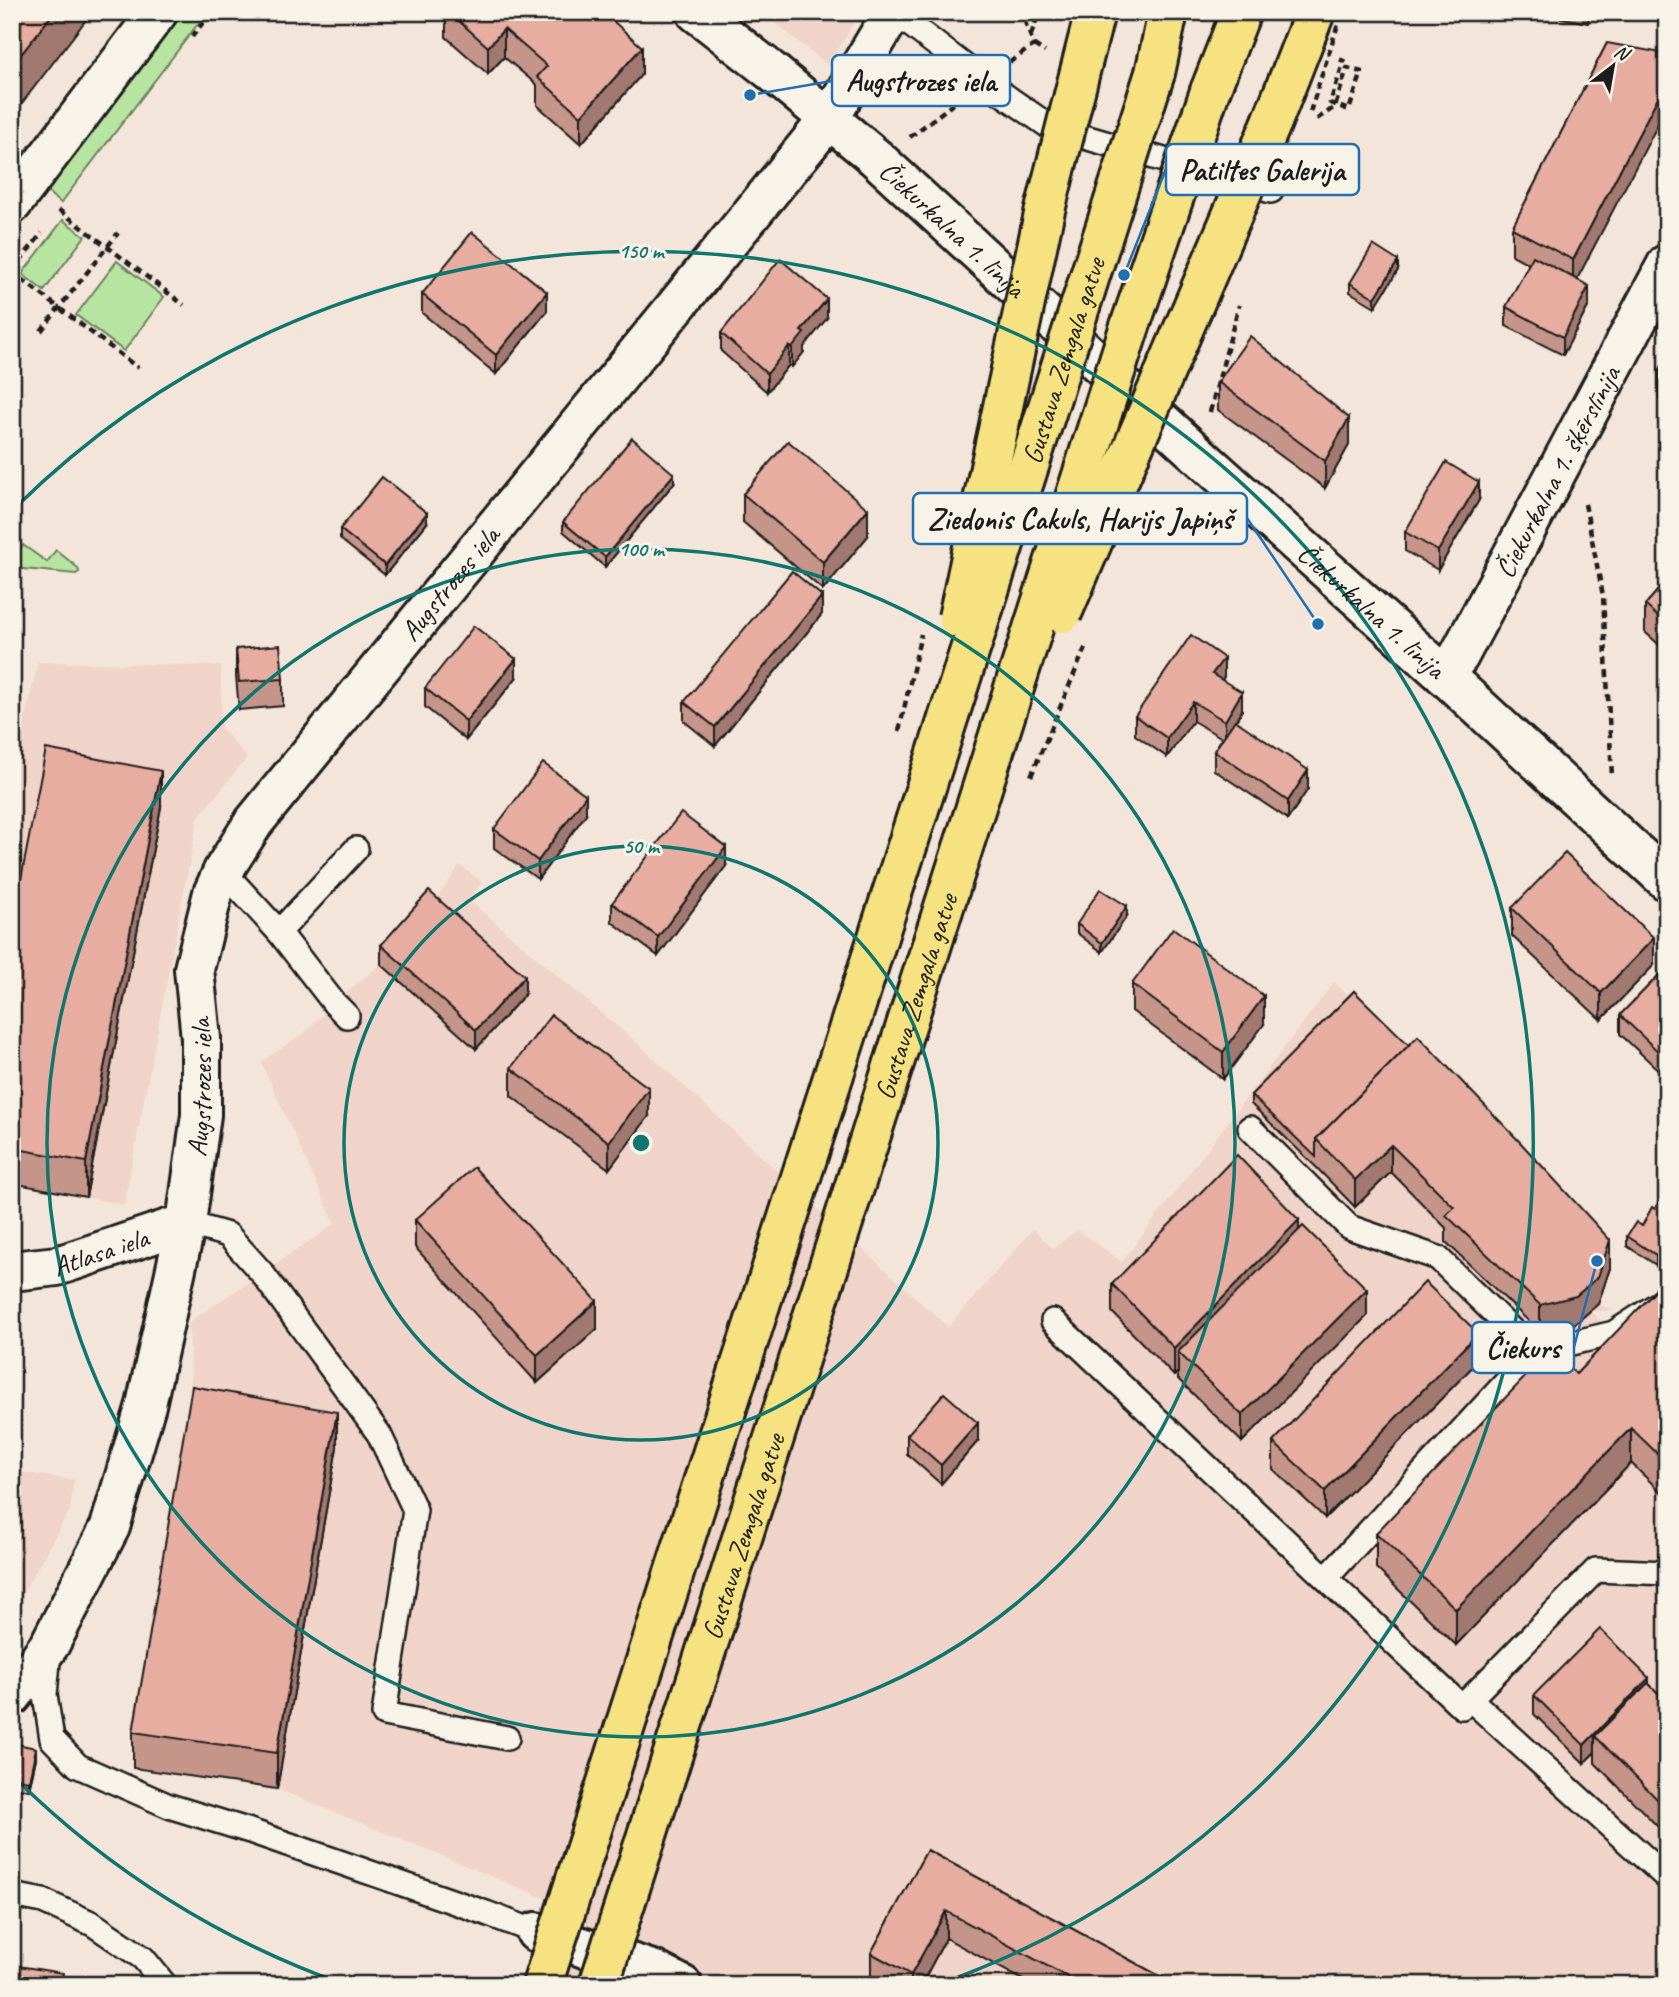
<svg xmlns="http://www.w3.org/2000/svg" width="1679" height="1997" font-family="Caveat,sans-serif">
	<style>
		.built { fill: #f0d4c9 }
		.green { fill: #b8e4a2; stroke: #6a805f; stroke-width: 2 }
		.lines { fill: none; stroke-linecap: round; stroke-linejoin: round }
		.lane-casing { stroke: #1c1c1c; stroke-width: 28 }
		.street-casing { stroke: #1c1c1c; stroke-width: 44 }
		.secondary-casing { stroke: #1c1c1c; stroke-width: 44 }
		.primary-casing { stroke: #1c1c1c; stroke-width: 44 }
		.path { stroke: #1c1c1c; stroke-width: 4.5; stroke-dasharray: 7 5; stroke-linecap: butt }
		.lane { stroke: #f7f3e8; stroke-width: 23 }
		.street { stroke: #f7f3e8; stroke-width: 38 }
		.secondary { stroke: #f7f3e8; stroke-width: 38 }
		.primary { stroke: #f6e281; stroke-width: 38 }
		.primary-bridge-casing { stroke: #1c1c1c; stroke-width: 44; stroke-linecap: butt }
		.path-bridge { stroke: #1c1c1c; stroke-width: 4.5; stroke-dasharray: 7 5; stroke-linecap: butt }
		.primary-bridge { stroke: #f6e281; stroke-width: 38 }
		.wall { fill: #c6958a; stroke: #1c1c1c; stroke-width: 2 }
		.shaded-wall { fill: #a17970; stroke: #1c1c1c; stroke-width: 2 }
		.building { fill: #e6ada0; stroke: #1c1c1c; stroke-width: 2 }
		.ring { fill: none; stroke: #0f766e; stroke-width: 3.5 }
		.labels { text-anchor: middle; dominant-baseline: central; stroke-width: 6; stroke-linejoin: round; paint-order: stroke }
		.street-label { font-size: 28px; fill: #1c1c1c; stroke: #f7f3e8 }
		.centre { fill: #0f766e; stroke: #f7f3e8; stroke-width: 3.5 }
		.ring-label { font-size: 21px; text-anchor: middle; font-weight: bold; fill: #0f766e; stroke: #f7f3e8; stroke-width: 6; stroke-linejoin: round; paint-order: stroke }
		.leader { fill: none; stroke: #1f6fb2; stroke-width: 2.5 }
		.callout-dot { fill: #1f6fb2; stroke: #f7f3e8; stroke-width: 2.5 }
		.callout { fill: #f7f3e8; stroke: #1f6fb2; stroke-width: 2.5 }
		.callout-label { font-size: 30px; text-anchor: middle; font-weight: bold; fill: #1c1c1c }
	</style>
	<rect width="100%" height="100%" fill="#f4e5da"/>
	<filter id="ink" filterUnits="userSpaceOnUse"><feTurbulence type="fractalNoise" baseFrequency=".0143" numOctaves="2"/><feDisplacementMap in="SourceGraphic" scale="14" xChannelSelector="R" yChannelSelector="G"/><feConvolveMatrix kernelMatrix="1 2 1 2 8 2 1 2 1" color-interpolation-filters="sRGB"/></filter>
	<g filter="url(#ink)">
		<g class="built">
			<polygon points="761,12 860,12 829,66"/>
			<polygon points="38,662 221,666 221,727 247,758 198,818 124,1205 12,1183 12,778"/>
			<polygon points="460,865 482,882 469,900 638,1044 948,1327 1033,1229 1053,1248 1078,1230 1122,1262 1334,982 1418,1064 1519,1168 1610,1268 1598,1304 1614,1310 1591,1312 1634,1351 1667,1316 1667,1985 521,1985 545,1898 277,1789 133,1768 192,1422 189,1322 335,1224 261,1062 303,1034 334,1003 381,964 429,910"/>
			<polygon points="12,1471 74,1480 70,1510 12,1612"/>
		</g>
		<g class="green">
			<polygon points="181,12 207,12 61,203 45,190"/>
			<polygon points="63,220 85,236 44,291 22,274"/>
			<polygon points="117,261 164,297 124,351 76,315"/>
			<polygon points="23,545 47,562 56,550 78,568 79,572 76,574 13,568 12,560"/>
		</g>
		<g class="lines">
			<g class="lane-casing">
				<g id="lane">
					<polyline points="894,12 984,81 1050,127 1271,191"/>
					<polyline points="223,871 279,932 334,1003 347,1016"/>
					<polyline points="279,932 356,849"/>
					<polyline points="1250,1128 1349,1227 1438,1258 1534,1352"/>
					<polyline points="186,1223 228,1235 262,1273 379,1434 415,1510 384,1714 507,1738"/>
					<polyline points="1053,1321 1462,1707 1596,1570 1667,1573"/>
					<polyline points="1326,1578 1534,1352 1614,1333 1663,1301 1667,1294"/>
					<polyline points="49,1651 45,1695 52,1739 78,1766 169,1806 250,1831 486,1913 536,1932"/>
					<polyline points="1470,1699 1667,1878"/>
					<polyline points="12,1895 43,1901 93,1924 143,1958 165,1985"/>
				</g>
			</g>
			<g class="street-casing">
				<g id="street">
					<polyline points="12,204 158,12"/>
					<path id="s1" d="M1444 675 1459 656 1667 264"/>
					<path id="s2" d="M12 1271 57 1266 186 1223"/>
					<path id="s3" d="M12 1696 50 1644 110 1527 146 1405 186 1223 201 1115V1038L194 969 213 893 223 871 254 822 829 119 893 12"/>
					<polyline points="536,1932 655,1971 682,1985"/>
				</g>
			</g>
			<g class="secondary-casing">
				<g id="secondary">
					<path id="s4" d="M696 12 770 70 876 158 1184 442 1444 675 1667 881"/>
				</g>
			</g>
			<g class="primary-casing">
				<g id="primary">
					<polyline points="1155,73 1168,12"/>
					<polyline points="1210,91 1241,12"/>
					<polyline points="1272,122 1315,12"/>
				</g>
			</g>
			<g class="path">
				<polyline points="1031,35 1039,12"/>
				<polyline points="192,37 211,12"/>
				<polyline points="1034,45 1045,52"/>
				<polyline points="1010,62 1034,45 1021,12"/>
				<polyline points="1317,119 1335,107 1347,68 1362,72 1349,110 1330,103 1344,61 1339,59"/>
				<polyline points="910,137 958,100"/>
				<polyline points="59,210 184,305"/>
				<polyline points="12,271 42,233"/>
				<polyline points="12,272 138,368"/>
				<polyline points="41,331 118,233"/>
				<polyline points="1210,412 1239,305"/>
				<polyline points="1585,504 1603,596 1612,777"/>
			</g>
			<use href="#lane" class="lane"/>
			<use href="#street" class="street"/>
			<use href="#secondary" class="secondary"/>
			<use href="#primary" class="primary"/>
			<g class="primary-bridge-casing">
				<g id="primary-bridge">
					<polyline points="1062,613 1272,122"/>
					<polyline points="958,618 1044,214 1095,12"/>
					<path id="s5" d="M542 1985 1155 73"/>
					<path id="s6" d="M599 1985 1127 335 1210 91"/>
				</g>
			</g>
			<g class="path-bridge">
				<polyline points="1310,112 1342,12"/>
				<polyline points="899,731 921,634"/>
				<polyline points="1031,776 1086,646"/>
			</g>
			<use href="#primary-bridge" class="primary-bridge"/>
		</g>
		<g class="wall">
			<polygon points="446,12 603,12 642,74 581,144 537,105 537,85 504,57 488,74 446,37"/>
			<polygon points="1531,12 1590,12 1588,23"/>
			<polygon points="1607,43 1577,280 1589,305 1563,355 1506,326 1506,307 1529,264 1512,255 1512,228"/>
			<polygon points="1398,270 1375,307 1350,292 1350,283"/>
			<polygon points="422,294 547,311 496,374 422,313"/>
			<polygon points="827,318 804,347 804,352 792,367 789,365 767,392 721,351 721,333"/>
			<polygon points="1667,357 1667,404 1659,399 1659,371"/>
			<polygon points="1218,382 1349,445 1325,488 1218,410"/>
			<polygon points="674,483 605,567 563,531 563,522"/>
			<polygon points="743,494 868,536 823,590 743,522"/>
			<polygon points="1479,500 1438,570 1405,551 1405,532"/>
			<polygon points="427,523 385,575 340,539 340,529"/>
			<polygon points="1667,580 1667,652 1645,632 1645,605"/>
			<polygon points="822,614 715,746 684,721 684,702"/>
			<polygon points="236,649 283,679 283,706 239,710 236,676"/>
			<polygon points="1224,677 1222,679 1242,710 1236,721 1308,789 1288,819 1214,770 1214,751 1222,738 1193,721 1167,757 1135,735 1135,716"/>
			<polygon points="516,678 466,740 425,707 425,688"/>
			<polygon points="161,807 86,1197 12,1183 12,926"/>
			<polygon points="586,814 538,879 494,848 494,829"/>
			<polygon points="726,866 658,956 612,922 612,903"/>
			<polygon points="1512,908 1654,965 1601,1020 1512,936"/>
			<polygon points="1127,916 1102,952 1077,933 1077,924"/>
			<polygon points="381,945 525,994 476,1049 381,964"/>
			<polygon points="1667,967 1667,1078 1620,1034 1620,1015"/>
			<polygon points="1132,984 1264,1024 1223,1079 1132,1011"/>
			<polygon points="1354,991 1610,1268 1598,1304 1576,1323 1540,1332 1446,1242 1446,1228 1391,1172 1355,1207 1316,1167 1251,1104 1251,1095"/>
			<polygon points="511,1068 649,1116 609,1169 511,1096"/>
			<polygon points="1667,1188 1667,1246 1656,1265 1627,1246 1627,1236 1642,1226 1655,1209"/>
			<polygon points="415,1220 597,1329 537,1383 415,1247"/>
			<polygon points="1299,1230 1367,1316 1242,1442 1178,1379 1178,1372 1174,1376 1112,1312 1112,1284"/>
			<polygon points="1667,1281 1667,1498 1631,1463 1456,1645 1376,1568 1376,1533 1576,1374"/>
			<polygon points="1478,1361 1325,1518 1273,1469 1273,1442"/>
			<polygon points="907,1435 978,1441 941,1484 907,1454"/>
			<polygon points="337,1447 277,1789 133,1768 133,1732"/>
			<polygon points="1649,1684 1667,1702 1667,1836 1595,1763 1595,1752 1584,1763 1534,1714 1534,1695"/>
			<polygon points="36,1758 29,1790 12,1787 12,1759"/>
			<polygon points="927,1850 1176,1985 1032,1985 946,1938 921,1985 878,1985 871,1981 871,1953"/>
		</g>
		<g class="shaded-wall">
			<polygon points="54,12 92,12 12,116 12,66"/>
			<polygon points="504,29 504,57 488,74 488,47"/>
			<polygon points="642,47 642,74 581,144 581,116"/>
			<polygon points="1667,80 1667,107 1573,287 1573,260"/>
			<polygon points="1398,261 1398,270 1375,307 1375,298"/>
			<polygon points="1589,286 1589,305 1563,355 1563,337"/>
			<polygon points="547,292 547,311 496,374 496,355"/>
			<polygon points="827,299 827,318 804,347 804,352 792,367 792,348 801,331"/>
			<polygon points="789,346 789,365 767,392 767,374"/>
			<polygon points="1349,418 1349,445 1325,488 1325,461"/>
			<polygon points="674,474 674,483 605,567 605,557"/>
			<polygon points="1479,482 1479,500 1438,570 1438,551"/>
			<polygon points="868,509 868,536 823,590 823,562"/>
			<polygon points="427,513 427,523 385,575 385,565"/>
			<polygon points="822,596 822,614 715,746 715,727"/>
			<polygon points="1224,658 1224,677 1212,692 1212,674"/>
			<polygon points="516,659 516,678 466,740 466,721"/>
			<polygon points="1242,692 1242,710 1225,740 1225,721"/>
			<polygon points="1193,702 1193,721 1167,757 1167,738"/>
			<polygon points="1308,770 1308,789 1288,819 1288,801"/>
			<polygon points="161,771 161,807 86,1197 86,1162"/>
			<polygon points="586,795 586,814 538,879 538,861"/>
			<polygon points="726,847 726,866 658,956 658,937"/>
			<polygon points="1127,906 1127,916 1102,952 1102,943"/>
			<polygon points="1654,938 1654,965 1601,1020 1601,993"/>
			<polygon points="525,976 525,994 476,1049 476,1030"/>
			<polygon points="1264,996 1264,1024 1223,1079 1223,1052"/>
			<polygon points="649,1088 649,1116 609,1169 609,1142"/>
			<polygon points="1391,1145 1391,1172 1355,1207 1355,1180"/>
			<polygon points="1299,1220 1299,1248 1178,1352 1178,1372 1174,1376 1174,1348"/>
			<polygon points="1667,1236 1667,1246 1656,1265 1656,1255"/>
			<polygon points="1610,1240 1610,1268 1598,1304 1576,1323 1540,1332 1540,1305"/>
			<polygon points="1367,1289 1367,1316 1242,1442 1242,1415"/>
			<polygon points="597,1301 597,1329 537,1383 537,1355"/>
			<polygon points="1478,1333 1478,1361 1325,1518 1325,1491"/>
			<polygon points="337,1412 337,1447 277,1789 277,1753"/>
			<polygon points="978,1423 978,1441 941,1484 941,1465"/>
			<polygon points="1631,1428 1631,1463 1456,1645 1456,1609"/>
			<polygon points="1649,1678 1649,1697 1595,1736 1595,1752 1584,1763 1584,1745"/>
			<polygon points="36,1748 36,1758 29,1790 29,1781"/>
			<polygon points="946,1911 946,1938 921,1985 911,1985 911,1975"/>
		</g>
		<g class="building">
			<polygon points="12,12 54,12 12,66"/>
			<polygon points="449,12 603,12 642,47 581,116 537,77 547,66 504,29 488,47"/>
			<polygon points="1607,43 1667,54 1667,80 1573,260 1512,228"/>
			<polygon points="472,232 547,292 496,355 422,294"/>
			<polygon points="1373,245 1398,261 1375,298 1350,283"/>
			<polygon points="1533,256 1589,286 1563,337 1506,307"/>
			<polygon points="780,259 827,299 801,331 804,333 792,348 789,346 767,374 721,333"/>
			<polygon points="1250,336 1349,418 1325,461 1218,382"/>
			<polygon points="1667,357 1667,376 1659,371"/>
			<polygon points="632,438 674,474 605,557 563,522"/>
			<polygon points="788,441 868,509 823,562 743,494"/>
			<polygon points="1446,462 1479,482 1438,551 1405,532"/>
			<polygon points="382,477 427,513 385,565 340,529"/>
			<polygon points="792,571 822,596 715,727 684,702"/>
			<polygon points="1667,580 1667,625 1645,605"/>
			<polygon points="474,626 516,659 466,721 425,688"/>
			<polygon points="1191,635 1224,658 1212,674 1242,692 1225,721 1193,702 1167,738 1135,716"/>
			<polygon points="280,645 283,679 239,682 236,649"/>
			<polygon points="1235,720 1308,770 1288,801 1214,751"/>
			<polygon points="46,749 161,771 86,1162 12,1148 12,926"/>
			<polygon points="543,763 586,795 538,861 494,829"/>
			<polygon points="681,813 726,847 658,937 612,903"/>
			<polygon points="1565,853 1654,938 1601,993 1512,908"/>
			<polygon points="1100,889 1127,906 1102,943 1077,924"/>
			<polygon points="429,891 525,976 476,1030 381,945"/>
			<polygon points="1173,928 1264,996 1223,1052 1132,984"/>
			<polygon points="1667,967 1667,1060 1620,1015"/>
			<polygon points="1354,991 1409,1045 1316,1139 1316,1157 1251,1095"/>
			<polygon points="551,1015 649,1088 609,1142 511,1068"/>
			<polygon points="1418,1036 1519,1141 1610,1240 1598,1277 1576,1296 1540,1305 1446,1215 1454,1207 1391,1145 1355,1180 1316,1139"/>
			<polygon points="1237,1155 1299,1220 1174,1348 1112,1284"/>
			<polygon points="474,1167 597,1301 537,1355 415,1220"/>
			<polygon points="1667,1188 1667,1236 1656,1255 1627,1236 1636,1222 1642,1226 1652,1207 1655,1209"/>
			<polygon points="1303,1226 1367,1289 1242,1415 1178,1352"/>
			<polygon points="1665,1281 1667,1281 1667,1463 1631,1428 1456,1609 1376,1533 1551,1350 1576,1374"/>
			<polygon points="1425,1282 1478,1333 1325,1491 1273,1442"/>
			<polygon points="192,1386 337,1412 277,1753 133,1732"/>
			<polygon points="944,1393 978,1423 941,1465 907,1435"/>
			<polygon points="1600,1629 1649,1678 1584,1745 1534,1695"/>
			<polygon points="1648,1683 1667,1702 1667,1809 1595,1736"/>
			<polygon points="17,1744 36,1748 29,1781 12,1778 12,1759"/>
			<polygon points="927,1850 1176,1985 1082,1985 946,1911 911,1975 871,1953"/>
			<polygon points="12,1965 63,1973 61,1985 12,1985"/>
		</g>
	</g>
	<g class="ring">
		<circle cx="641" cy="1143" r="297"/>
		<circle cx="641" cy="1143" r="594"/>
		<path d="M343 1984A892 892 0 0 1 16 1779M16 507A892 892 0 1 1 939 1984"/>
	</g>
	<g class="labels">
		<g class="street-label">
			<text stroke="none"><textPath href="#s4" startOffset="336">Čiekurkalna 1. līnija</textPath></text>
			<text stroke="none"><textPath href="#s5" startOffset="1706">Gustava Zemgala gatve</textPath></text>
			<text stroke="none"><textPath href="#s1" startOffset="233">Čiekurkalna 1. šķērslīnija</textPath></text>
			<text stroke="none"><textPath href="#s3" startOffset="1234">Augstrozes iela</textPath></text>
			<text stroke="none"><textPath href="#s4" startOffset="903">Čiekurkalna 1. līnija</textPath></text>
			<text stroke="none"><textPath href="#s6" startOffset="1038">Gustava Zemgala gatve</textPath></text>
			<text stroke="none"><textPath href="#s3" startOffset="646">Augstrozes iela</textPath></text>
			<text stroke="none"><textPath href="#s2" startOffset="91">Atlasa iela</textPath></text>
			<text stroke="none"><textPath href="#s6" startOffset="471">Gustava Zemgala gatve</textPath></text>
		</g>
	</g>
	<circle cx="641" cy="1143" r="10" class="centre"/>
	<g class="ring-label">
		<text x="641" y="258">150 m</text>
		<text x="641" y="556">100 m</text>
		<text x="641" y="853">50 m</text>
	</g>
	<path class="leader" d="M750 95L832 81M1124 275L1166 169M1318 624L1247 518M1597 1261L1574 1347"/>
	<g class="callout-dot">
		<circle cx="750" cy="95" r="7"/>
		<circle cx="1124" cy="275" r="7"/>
		<circle cx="1318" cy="624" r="7"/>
		<circle cx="1597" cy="1261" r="7"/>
	</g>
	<g class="callout">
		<rect x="832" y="55" width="178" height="51" rx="7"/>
		<rect x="1166" y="144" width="193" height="51" rx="7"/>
		<rect x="913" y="493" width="334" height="51" rx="7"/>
		<rect x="1472" y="1322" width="102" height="51" rx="7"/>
	</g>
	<g class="callout-label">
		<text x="921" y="91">Augstrozes iela</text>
		<text x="1262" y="180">Patiltes Galerija</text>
		<text x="1080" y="529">Ziedonis Cakuls, Harijs Japiņš</text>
		<text x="1523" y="1358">Čiekurs</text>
	</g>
	<rect width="1679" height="1997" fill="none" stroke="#f7f3e8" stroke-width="42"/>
	<rect x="21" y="21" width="1637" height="1955" fill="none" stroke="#1c1c1c" stroke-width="2.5" filter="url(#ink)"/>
	<g transform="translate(1613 66) rotate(31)" stroke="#f7f3e8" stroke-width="5" paint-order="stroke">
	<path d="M0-5L12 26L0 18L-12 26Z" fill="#1c1c1c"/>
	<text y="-10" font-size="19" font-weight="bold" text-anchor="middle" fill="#1c1c1c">N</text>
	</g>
</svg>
